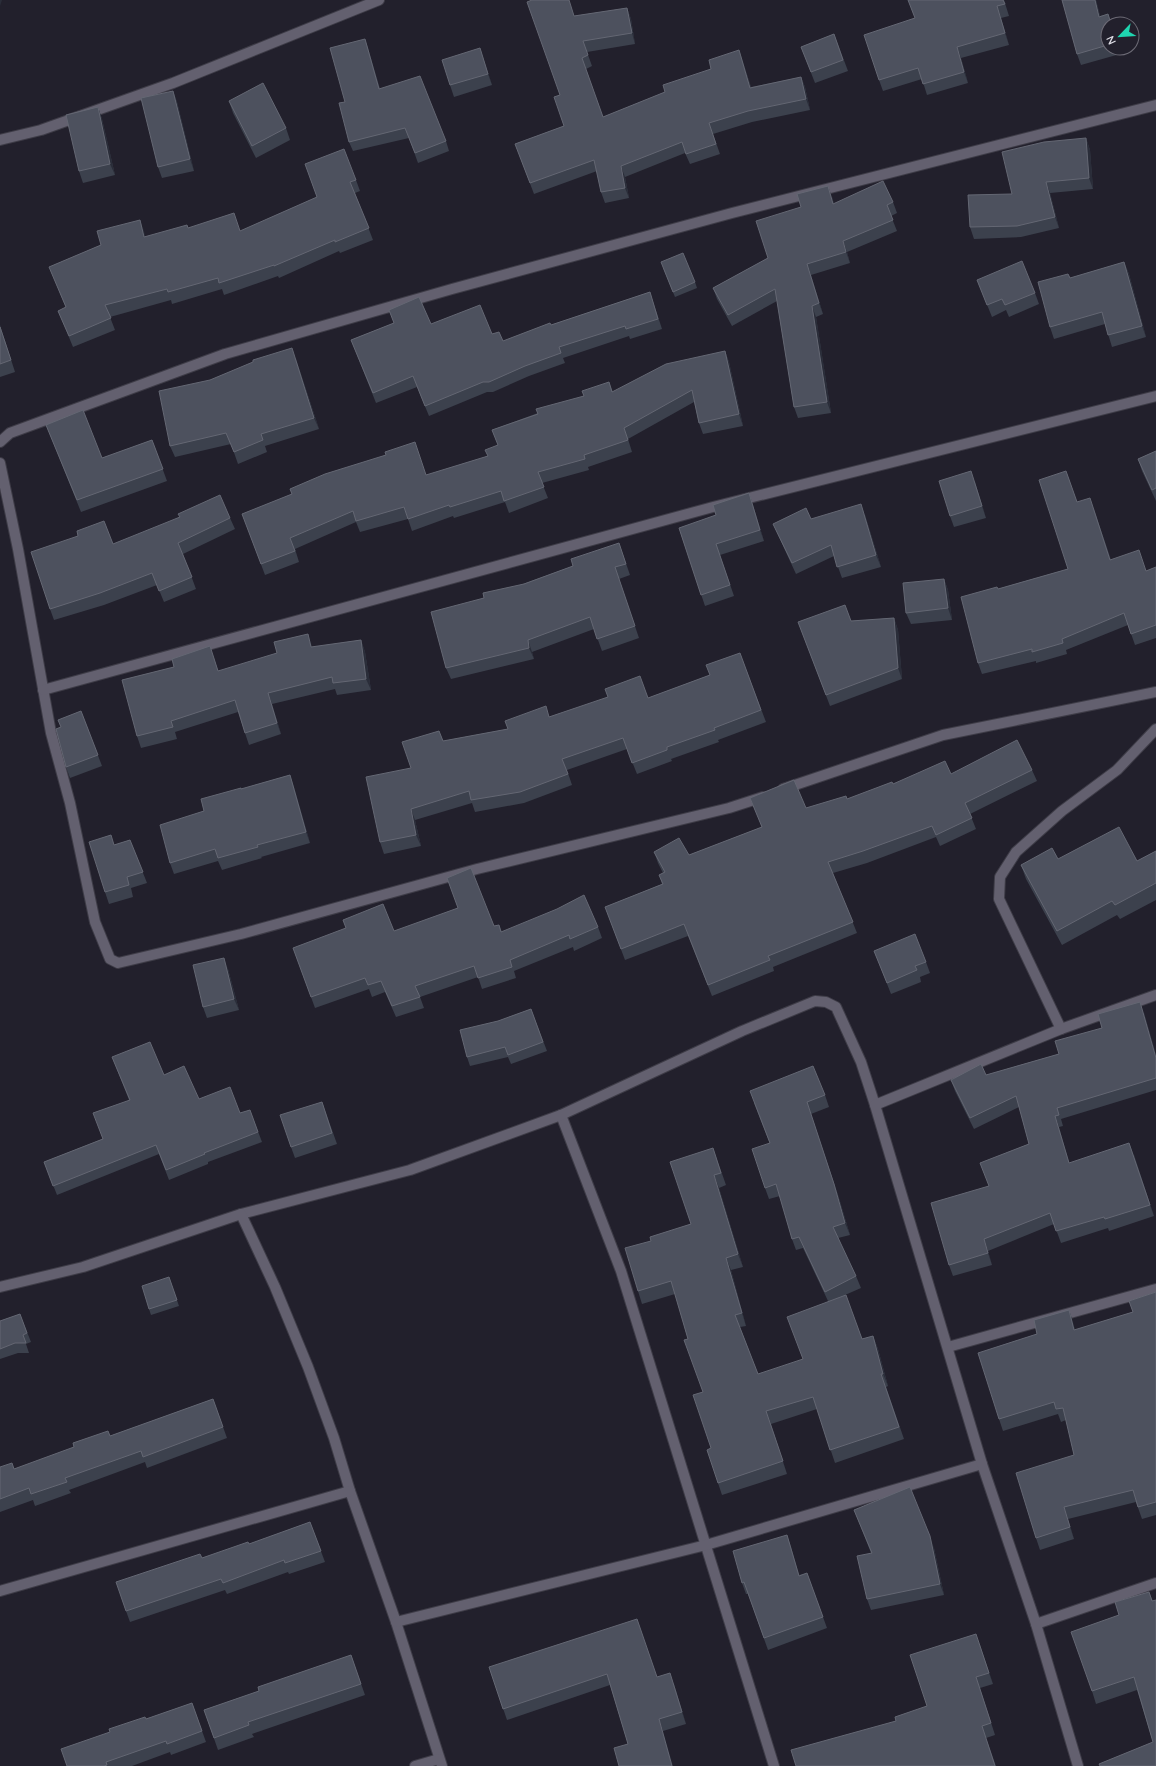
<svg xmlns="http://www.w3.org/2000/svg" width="1156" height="1766" font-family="Quicksand,sans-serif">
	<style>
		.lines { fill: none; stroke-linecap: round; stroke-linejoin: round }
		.minor-casing { stroke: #3e3c47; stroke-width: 12 }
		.minor { stroke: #63606f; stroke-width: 10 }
		.wall { fill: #3c414d }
		.shaded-wall { fill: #2a2d39 }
		.building { fill: #4d515e; stroke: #646773 }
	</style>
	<rect width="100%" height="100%" fill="#22202c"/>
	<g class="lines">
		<g class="minor-casing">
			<g id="minor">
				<polyline points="0,140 41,130 173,83 379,0"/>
				<polyline points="0,442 10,433 225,354 452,289 732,213 1156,105"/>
				<polyline points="0,463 18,549 51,733 70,803 95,922 110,959 118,963 241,934 477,869 729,808 763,797"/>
				<polyline points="43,690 713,507 1156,396"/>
				<polyline points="783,789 943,735 1156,692"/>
				<polyline points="1061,1029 999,899 1000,877 1016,852 1062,811 1117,770 1156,729"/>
				<polyline points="561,1115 621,1271 774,1766"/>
				<polyline points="241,1214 410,1170 561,1115 742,1031 815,1001 826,1002 836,1007 861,1062 875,1105"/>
				<polyline points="0,1287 83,1267 241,1214 275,1287 308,1367 334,1438 350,1491 396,1622 442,1766"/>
				<polyline points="948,1347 1156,1289"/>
				<polyline points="0,1591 350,1491"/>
				<polyline points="396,1622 706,1545 982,1464"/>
				<polyline points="1036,1624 1156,1583"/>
				<polyline points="415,1766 439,1759"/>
				<polyline points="1078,1766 1036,1624 982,1464 875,1105 1061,1029 1156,995"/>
			</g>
		</g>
		<use href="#minor" class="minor"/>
	</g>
	<g class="wall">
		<polygon points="908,0 1004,0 1009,16 1001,18 1009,45 961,58 968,83 927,95 922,79 883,91 879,80 915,18"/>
		<polygon points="1062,0 1096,0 1100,16 1108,14 1112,24 1108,24 1108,48 1119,48 1120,54 1081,65 1077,54"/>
		<polygon points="627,8 631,19 635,44 587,52 592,66 586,69 603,117 665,92 711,69 739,50 751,87 801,77 805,87 810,110 752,122 713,134 720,154 690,164 685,153 625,177 629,198 605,203 601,192 597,171 534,194 515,144 564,126 560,95 574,16"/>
		<polygon points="834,34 848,71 815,83 801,47"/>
		<polygon points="365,39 368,48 380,89 446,141 449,151 418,163 409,138 353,151 349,142 345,102"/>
		<polygon points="480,48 492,85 454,97 450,85"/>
		<polygon points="173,91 177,102 194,171 162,178 158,167"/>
		<polygon points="229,101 286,128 290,140 256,158 233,113"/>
		<polygon points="98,107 102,119 115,175 83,183 79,171"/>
		<polygon points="1086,138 1090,150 1093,189 1050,193 1059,228 1021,237 974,239 970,227 1012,194"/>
		<polygon points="305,164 356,180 360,191 355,193 373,240 340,253 339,251 279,278 278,276 224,295 222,289 172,304 171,300 110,317 115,330 73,347 58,311 66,308 49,267 101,245 140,220 145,237 189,228 241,231 317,197"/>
		<polygon points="832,197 834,204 893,202 897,213 891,216 897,231 847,252 850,263 811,275 823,314 816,317 831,413 798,418 794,407 777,301 732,326 717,299 713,288 768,258 801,207"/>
		<polygon points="1124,262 1129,274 1146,337 1112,347 1105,324 1054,339 1050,327 1068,274 1070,278"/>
		<polygon points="663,268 695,282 697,288 675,297"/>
		<polygon points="977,280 1035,293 1039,304 1009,317 1006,310 992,317"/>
		<polygon points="650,292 662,329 630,339 629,336 563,358 565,363 529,376 493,392 487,392 429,416 417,387 376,403 351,340 394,323 389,310 431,324 492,334 503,341"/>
		<polygon points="0,325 15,372 0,377"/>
		<polygon points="725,351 729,362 743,426 703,434 699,423 694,402 628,439 632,452 588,467 589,470 542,483 548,498 509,513 505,502 454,518 453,516 412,531 408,519 360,532 356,522 295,549 299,562 265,575 242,514 292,494 290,489 426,475 488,456 498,445 492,430 584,396 609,382 613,392"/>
		<polygon points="296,359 319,429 265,446 267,452 238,464 231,444 175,457 170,446 210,380"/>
		<polygon points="46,425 102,458 152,440 167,481 81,512"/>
		<polygon points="1156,451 1156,501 1142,471 1138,459"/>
		<polygon points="1066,471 1077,502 1094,509 1111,560 1146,571 1156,567 1156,638 1135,645 1128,625 1066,650 1067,654 1036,663 1036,661 982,674 978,663 998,589 1068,569"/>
		<polygon points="975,482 986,518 954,527 950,516"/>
		<polygon points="753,505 764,541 720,555 734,596 705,606 679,528"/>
		<polygon points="865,515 881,567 842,578 834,556 796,574 778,535 773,524 811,519"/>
		<polygon points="230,518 235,529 183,554 196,589 164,602 157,585 104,605 54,620 50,609 113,544"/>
		<polygon points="619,543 630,575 619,579 639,638 602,651 594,629 532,652 534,659 451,679 446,668 484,598 573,566"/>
		<polygon points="944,579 948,590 952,620 911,624 906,613"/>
		<polygon points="894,618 898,630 902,679 830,706 798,622 851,621"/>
		<polygon points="361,640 365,652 371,690 337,695 335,689 272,704 281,734 249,745 238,712 175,732 177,739 141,748 137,736 174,667 214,658 218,671 313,647"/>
		<polygon points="740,653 766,722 718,740 719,742 671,759 672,761 637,774 627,749 567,770 572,785 524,803 475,812 472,803 415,820 421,846 384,854 380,842 411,768 439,731 443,741 508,729 549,717 648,698 710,675"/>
		<polygon points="81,711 102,766 70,778 66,767"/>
		<polygon points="1032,770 1037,781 970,814 976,829 940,846 936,837 867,863 833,873 857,933 773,967 774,971 712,996 688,936 625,960 605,907 662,884 659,875 663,873 658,863 654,852 689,855 762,827 750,798 806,808 847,799 893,784 951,774"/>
		<polygon points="290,775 294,787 310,843 261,857 262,858 222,870 218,861 174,874 170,863 204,811 241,789"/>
		<polygon points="130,840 147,883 131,888 133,897 109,904 105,892 114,845"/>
		<polygon points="1156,851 1156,900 1120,919 1117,915 1062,945 1026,879 1021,865 1058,859 1137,861"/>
		<polygon points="499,925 502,932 598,927 602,938 574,951 573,947 514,971 516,978 482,989 478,977 420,997 424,1008 396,1017 385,992 372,997 369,989 315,1008 293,948 394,931 494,926"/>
		<polygon points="874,951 926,962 930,973 920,977 921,982 891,994"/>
		<polygon points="228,969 239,1010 207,1018 203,1007"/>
		<polygon points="531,1009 547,1051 511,1064 508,1057 470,1066 467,1057 498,1021"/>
		<polygon points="1144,1013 1156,1055 1156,1090 1061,1119 1063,1126 1059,1127 1069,1163 1134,1155 1154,1216 1109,1231 1108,1228 1061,1243 1054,1224 988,1251 992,1265 953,1276 949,1265 989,1186 980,1163 1029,1144 1019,1107 974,1129 955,1091 951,1080 986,1075 1059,1054 1102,1028"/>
		<polygon points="112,1057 164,1075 199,1099 240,1113 250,1110 262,1142 208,1162 208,1164 169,1180 159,1154 57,1195 44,1162 102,1139 129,1100"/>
		<polygon points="825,1095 829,1107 811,1114 838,1195 850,1235 838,1238 856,1276 861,1288 845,1295 862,1339 873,1336 878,1349 888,1386 886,1387 904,1439 835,1463 817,1409 771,1424 787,1474 722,1495 718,1483 711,1448 703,1392 675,1294 642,1304 638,1291 651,1241 691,1224 713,1148 726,1185 719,1188 743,1267 731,1270 746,1326 740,1327 758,1374 802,1360 828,1301 803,1248 796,1250 792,1239 780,1196 769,1199 765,1188 770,1144 754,1103"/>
		<polygon points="322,1102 337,1144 295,1158 291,1147"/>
		<polygon points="169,1277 179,1306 151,1315 149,1309"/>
		<polygon points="1156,1292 1156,1515 1142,1519 1136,1502 1068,1519 1074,1539 1040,1550 1036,1538 1074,1455 1066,1420 1061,1422 1058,1414 1003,1431 999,1419 1037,1334 1069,1310 1075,1330 1133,1312"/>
		<polygon points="20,1314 31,1342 26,1344 29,1353 18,1353 0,1359 0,1321"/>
		<polygon points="213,1399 227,1438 147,1468 145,1462 69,1490 71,1493 35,1506 33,1500 0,1512 0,1467 14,1469 110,1436"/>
		<polygon points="854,1510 934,1548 944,1595 871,1610 867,1599 871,1553"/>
		<polygon points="310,1522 325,1562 289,1574 288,1572 227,1594 225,1590 130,1622 126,1611 202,1558 249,1544"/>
		<polygon points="787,1535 791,1547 799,1575 807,1573 827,1628 768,1650 748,1594 746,1594 742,1583"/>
		<polygon points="1149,1592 1153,1601 1153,1742 1137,1690 1096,1704 1092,1691 1119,1615"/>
		<polygon points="980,1645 993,1684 980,1688 995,1735 986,1738 996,1766 796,1766 896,1721 927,1706"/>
		<polygon points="351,1655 365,1695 252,1734 254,1737 218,1750 204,1710 259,1691"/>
		<polygon points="489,1667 657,1677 674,1684 686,1724 663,1731 628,1744 610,1685 507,1720"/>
		<polygon points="192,1703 206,1742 171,1755 170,1752 132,1766 67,1766 146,1719"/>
	</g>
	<g class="shaded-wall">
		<polygon points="0,0 2,0 0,6"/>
		<polygon points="1095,0 1096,0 1103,28 1099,17"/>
		<polygon points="997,6 1001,18 1009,45 1005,33"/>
		<polygon points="627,8 631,19 635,44 632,33"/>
		<polygon points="365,39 368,48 382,99 379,89"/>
		<polygon points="957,47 961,58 968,83 964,72"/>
		<polygon points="480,48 484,60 492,85 488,74"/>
		<polygon points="739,50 743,61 754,98 750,88"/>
		<polygon points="801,77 805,87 810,110 806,99"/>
		<polygon points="173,91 177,102 194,171 190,159"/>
		<polygon points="98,107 102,119 115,175 110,164"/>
		<polygon points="1086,138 1090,150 1093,189 1089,178"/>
		<polygon points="621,166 625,177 629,198 625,188"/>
		<polygon points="1046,182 1050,193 1059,228 1055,217"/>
		<polygon points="828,186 832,197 837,215 833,204"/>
		<polygon points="140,220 144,231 148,249 144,237"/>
		<polygon points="843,241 847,252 850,263 846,252"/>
		<polygon points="1124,262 1129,274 1146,337 1142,326"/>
		<polygon points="807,264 811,275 823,314 819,303"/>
		<polygon points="812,306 816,317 831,413 827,402"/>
		<polygon points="292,348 296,359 319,429 314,418"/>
		<polygon points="725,351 729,362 743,426 739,414"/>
		<polygon points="971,471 975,482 986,518 982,506"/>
		<polygon points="749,493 753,505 764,541 760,530"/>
		<polygon points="1090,498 1094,509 1114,571 1110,560"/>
		<polygon points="861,504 865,515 881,567 876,555"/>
		<polygon points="944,579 948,590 952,620 948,608"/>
		<polygon points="894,618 898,630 902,679 898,668"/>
		<polygon points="308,634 312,646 316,659 311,647"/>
		<polygon points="361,640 365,652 371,690 366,679"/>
		<polygon points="528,640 532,652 534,659 529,648"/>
		<polygon points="268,693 272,704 281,734 277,723"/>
		<polygon points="290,775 294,787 310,843 306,832"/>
		<polygon points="411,809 415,820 421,846 416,835"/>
		<polygon points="224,958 228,969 239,1010 234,999"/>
		<polygon points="1140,1002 1144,1013 1156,1055 1156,1058"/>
		<polygon points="807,1102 838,1195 850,1235 845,1223"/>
		<polygon points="1055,1116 1059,1127 1073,1175 1069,1163"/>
		<polygon points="1129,1143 1134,1155 1154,1216 1150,1205"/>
		<polygon points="714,1175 719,1188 743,1267 738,1254"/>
		<polygon points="984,1239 988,1251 992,1265 988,1253"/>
		<polygon points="726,1258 731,1270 746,1326 742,1313"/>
		<polygon points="1069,1310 1073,1322 1078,1342 1074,1330"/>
		<polygon points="873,1336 878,1349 888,1386 883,1374"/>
		<polygon points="766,1411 771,1424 787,1474 783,1461"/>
		<polygon points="1064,1507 1068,1519 1074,1539 1070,1527"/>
		<polygon points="787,1535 791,1547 803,1587 799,1576"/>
		<polygon points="930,1536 934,1548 944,1595 940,1584"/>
		<polygon points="976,1634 980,1645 993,1684 989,1673"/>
		<polygon points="670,1673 674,1684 686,1724 682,1712"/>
		<polygon points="659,1719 663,1731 673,1766 672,1766"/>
	</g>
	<g class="building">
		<polygon points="532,0 569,0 574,16 627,8 632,33 583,41 588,55 582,58 603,117 665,92 663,85 711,69 709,60 739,50 750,88 801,77 806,99 748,111 709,123 716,144 686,154 682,142 621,166 625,188 601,192 594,160 530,183 515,144 564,126 554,97 560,95 527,2"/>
		<polygon points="908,0 1003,0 1005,4 997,6 1005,33 957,47 964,72 923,84 918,68 879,80 864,35 915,18"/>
		<polygon points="1062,0 1095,0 1099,17 1108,14 1111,24 1108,24 1108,45 1077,54"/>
		<polygon points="834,34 843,60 811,72 801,47"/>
		<polygon points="365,39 379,89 420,76 446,141 415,153 405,128 349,142 339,103 345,102 330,48"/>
		<polygon points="480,48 488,74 450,85 442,60"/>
		<polygon points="263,83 286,128 252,146 229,101"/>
		<polygon points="173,91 190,159 158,167 141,98"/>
		<polygon points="98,107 110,164 79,171 66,115"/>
		<polygon points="1086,138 1089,178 1046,182 1055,217 1017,226 970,227 968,195 1012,194 1002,152 1044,142"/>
		<polygon points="344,149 356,180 350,182 369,228 335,242 335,240 274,266 274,265 219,283 218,278 168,292 167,289 105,305 111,318 69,336 58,311 66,307 49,267 101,245 97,231 140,220 144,237 187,225 188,228 234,213 240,231 317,197 305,164"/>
		<polygon points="883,181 893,202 887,205 893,220 843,241 846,252 807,264 819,303 812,306 827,402 794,407 775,289 728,315 713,288 768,258 756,221 801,207 797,194 828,186 833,204"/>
		<polygon points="683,253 695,282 673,292 661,262"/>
		<polygon points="1022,261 1035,293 1005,305 1002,299 987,305 977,280"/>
		<polygon points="1124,262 1142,326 1108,335 1102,312 1050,327 1038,282 1068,274 1070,278"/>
		<polygon points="650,292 658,319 626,329 625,326 559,347 561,353 525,366 489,382 483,382 425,406 413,376 373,393 351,340 394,323 389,310 419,297 431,324 480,305 492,334 499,332 503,341 550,323 551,325"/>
		<polygon points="0,327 11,360 0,364"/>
		<polygon points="292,348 314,418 261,434 263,440 234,452 226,433 170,446 159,391 210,380 253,362 253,360"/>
		<polygon points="725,351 739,414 699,423 692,390 624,428 628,440 584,455 585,459 538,472 544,487 504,501 501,491 450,507 449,505 408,519 404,507 356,521 353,511 290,538 295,551 261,564 242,514 292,494 290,489 325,474 386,455 385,452 415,442 426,475 488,456 485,450 498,445 492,430 538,414 536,409 584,396 582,391 609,382 612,392 666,364"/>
		<polygon points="83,410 102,458 152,440 163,469 77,500 46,425"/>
		<polygon points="1156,451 1156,488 1152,490 1138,459"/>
		<polygon points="971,471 982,506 950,516 939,481"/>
		<polygon points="1066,471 1077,502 1090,498 1110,560 1139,550 1146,571 1156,567 1156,625 1131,634 1124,613 1062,639 1063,643 1032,652 1032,649 978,663 961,597 997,587 998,589 1068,569 1039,480"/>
		<polygon points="749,493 760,530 716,544 730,585 701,595 679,528 716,515 713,505"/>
		<polygon points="220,495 230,518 178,543 192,577 159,591 152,573 100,593 50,609 31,552 78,536 77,531 104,521 113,544 180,517 178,514"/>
		<polygon points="861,504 876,555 837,567 831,545 792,563 773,524 806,508 811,519"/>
		<polygon points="619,543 626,564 615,567 635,626 597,639 590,617 528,640 529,648 446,668 431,612 484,598 483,593 524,584 573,566 571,559"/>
		<polygon points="944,579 948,608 906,613 903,583"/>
		<polygon points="845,605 851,621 894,618 898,668 826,695 798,622"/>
		<polygon points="308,634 311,647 361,640 366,679 333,683 332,677 268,693 277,723 245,733 235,700 171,721 173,727 137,736 122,680 174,667 172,659 210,646 218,671 277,653 274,642"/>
		<polygon points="740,653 761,710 714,728 715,730 667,747 667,750 632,763 623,738 562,759 568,774 520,792 471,800 469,791 411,809 416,835 380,842 366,777 411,768 402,742 439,731 443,741 508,729 505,721 546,706 549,717 608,697 605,689 640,676 648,698 710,675 706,665"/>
		<polygon points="81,711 98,755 66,767 56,729 61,727 58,720"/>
		<polygon points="1017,740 1032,770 965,803 972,818 936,835 932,826 863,851 828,862 853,922 768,956 770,960 708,985 684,924 621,949 605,907 663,884 659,875 665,872 654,852 679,838 689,855 762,827 750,798 794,780 806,808 846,796 847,799 892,782 893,784 945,761 951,774"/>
		<polygon points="290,775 306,832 257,845 258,847 218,858 215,849 170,863 160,825 204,811 201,799 241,788 241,789"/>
		<polygon points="1119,827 1137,861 1156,851 1156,883 1115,905 1112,901 1057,931 1021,865 1052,848 1058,859"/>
		<polygon points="111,835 114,845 130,840 143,872 127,877 129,885 105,892 89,842"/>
		<polygon points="471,868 494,926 499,925 501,932 557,909 584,895 598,927 570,939 569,935 510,960 512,967 478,978 474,966 415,986 420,997 392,1006 381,981 368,985 365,978 311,997 293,948 346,928 343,920 383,904 394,931 458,908 447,878"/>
		<polygon points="915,934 926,962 915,966 917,970 887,983 874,951"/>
		<polygon points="224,958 234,999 203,1007 193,965"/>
		<polygon points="1140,1002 1156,1058 1156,1078 1057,1108 1059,1115 1055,1116 1069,1163 1129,1143 1150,1205 1105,1219 1104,1217 1056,1231 1050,1213 984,1239 988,1253 949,1265 931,1203 989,1186 980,1163 1029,1144 1016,1096 970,1118 951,1080 981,1064 986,1075 1059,1054 1055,1041 1102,1028 1098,1014"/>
		<polygon points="531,1009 543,1042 508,1055 505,1047 467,1057 460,1030 498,1021"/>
		<polygon points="150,1042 164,1075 184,1066 199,1099 230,1087 240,1113 250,1110 258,1132 204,1153 205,1154 166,1170 156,1145 53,1186 44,1162 103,1139 93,1113 130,1100 112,1057"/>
		<polygon points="813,1066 825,1095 807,1102 834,1184 845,1223 833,1227 856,1276 825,1292 799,1237 792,1239 776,1184 765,1188 752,1149 770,1143 750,1091"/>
		<polygon points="322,1102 332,1133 291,1147 280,1115"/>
		<polygon points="713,1148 721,1173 714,1175 738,1254 726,1258 742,1313 735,1315 758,1374 803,1359 787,1317 846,1295 862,1339 873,1336 883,1374 881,1374 899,1427 830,1450 813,1397 766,1411 783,1461 718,1483 707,1450 711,1448 693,1395 703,1392 684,1340 688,1339 671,1281 638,1291 625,1248 651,1241 650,1237 691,1224 670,1162"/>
		<polygon points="169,1277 177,1300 149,1309 142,1286"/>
		<polygon points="1156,1292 1156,1502 1138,1507 1133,1490 1064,1507 1070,1527 1036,1538 1016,1473 1074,1455 1063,1408 1056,1409 1054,1402 999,1419 978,1353 1037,1334 1034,1320 1069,1310 1074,1330 1133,1312 1129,1301"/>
		<polygon points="20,1314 27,1333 23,1335 26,1343 15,1343 0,1349 0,1321"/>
		<polygon points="213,1399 223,1427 143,1457 141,1451 65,1478 67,1482 31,1494 29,1488 0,1499 0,1467 12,1463 14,1469 74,1447 73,1443 108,1431 110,1436"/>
		<polygon points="910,1487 930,1536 940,1584 867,1599 857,1556 872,1553 854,1510"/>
		<polygon points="310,1522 321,1551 285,1563 284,1560 223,1583 221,1579 126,1611 116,1582 200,1554 202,1558 248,1542 249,1544"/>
		<polygon points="787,1535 799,1576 807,1573 823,1617 764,1638 744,1582 742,1583 733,1551"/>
		<polygon points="1149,1592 1152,1601 1156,1600 1156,1766 1100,1766 1099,1764 1153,1742 1134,1677 1092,1691 1071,1632 1119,1615 1115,1602"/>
		<polygon points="637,1619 657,1677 670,1673 682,1712 659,1719 672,1766 619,1766 614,1748 628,1744 607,1674 503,1709 489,1667"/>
		<polygon points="976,1634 989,1673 976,1677 991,1723 982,1726 995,1766 796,1766 791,1750 896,1721 895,1717 927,1706 910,1655"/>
		<polygon points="351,1655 361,1684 248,1722 249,1725 214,1738 204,1710 259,1691 258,1687"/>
		<polygon points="192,1703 202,1731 167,1744 166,1741 106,1762 107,1765 104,1766 67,1766 61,1749 110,1732 109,1729 145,1717 146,1719"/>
	</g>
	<g transform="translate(1120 36) rotate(245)"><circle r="19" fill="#22202c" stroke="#6d6b76"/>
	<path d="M0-3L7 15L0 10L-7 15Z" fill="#1fd5b0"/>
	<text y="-6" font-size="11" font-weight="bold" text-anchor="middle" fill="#dddce4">N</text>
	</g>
</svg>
